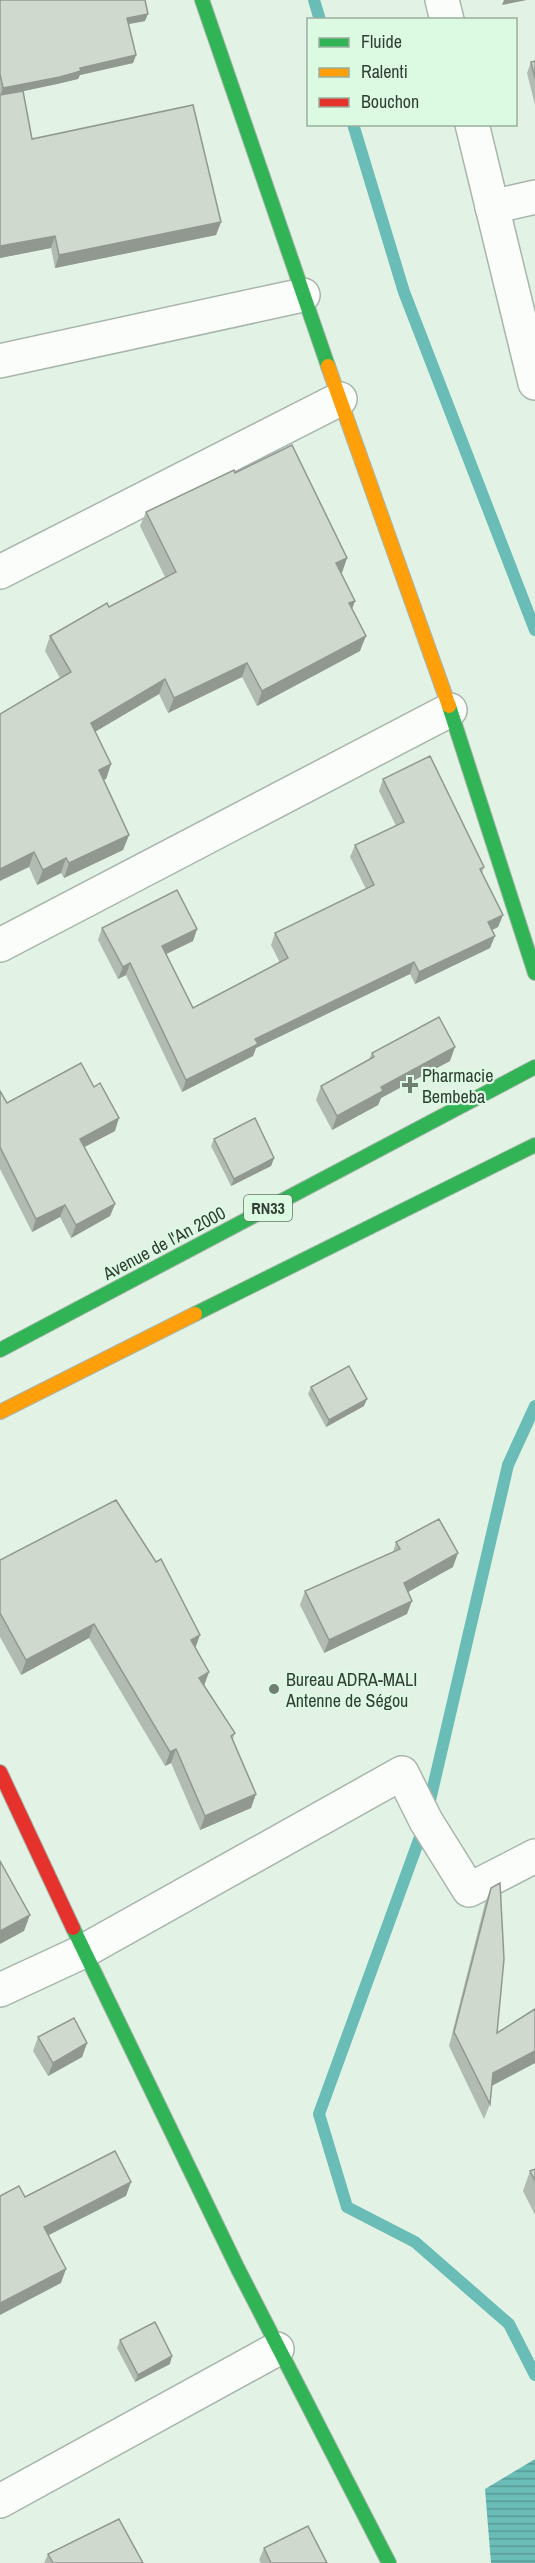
<svg xmlns="http://www.w3.org/2000/svg" width="535" height="2563" font-family="'Archivo Narrow',sans-serif">
	<style>
		.water { fill: url(#water-rules) }
		.lines { fill: none; stroke-linecap: round; stroke-linejoin: round }
		.stream { stroke: #6abcb6; stroke-width: 12 }
		.street-casing { stroke: #a8b5ab; stroke-width: 36 }
		.fast-casing { stroke: #a8b5ab; stroke-width: 16 }
		.slow-casing { stroke: #a8b5ab; stroke-width: 16 }
		.jam-casing { stroke: #a8b5ab; stroke-width: 16 }
		.street { stroke: #fbfdfb; stroke-width: 33 }
		.fast { stroke: #30b455; stroke-width: 14 }
		.slow { stroke: #ff9f0a; stroke-width: 14 }
		.jam { stroke: #e5322d; stroke-width: 14 }
		.wall { fill: #b2bbb1 }
		.shaded-wall { fill: #919890 }
		.building { fill: #cfd9ce; stroke: #919890; stroke-width: 1.5 }
		.poi-dot { fill: #707e74; stroke: #dcf9e2; stroke-width: 2 }
		.labels { text-anchor: middle; dominant-baseline: central; stroke-width: 4.5; stroke-linejoin: round; paint-order: stroke }
		.shield { fill: #dcf9e2; stroke: #66776a; stroke-width: 1.5 }
		.shield-label { font-size: 16px; font-weight: bold; fill: #333f36 }
		.poi-label { font-size: 18px; fill: #333f36; stroke: #dcf9e2; text-anchor: start }
		.street-label { font-size: 18px; fill: #333f36; stroke: #dcf9e2 }
	</style>
	<defs>
		<pattern id="water-rules" width="6" height="5" patternUnits="userSpaceOnUse" patternTransform="scale(1.5)"><rect width="6" height="5" fill="#6abcb6"/><path d="M0 2.5h6" fill="none" stroke="#589a95"/></pattern>
	</defs>
	<rect width="100%" height="100%" fill="#e2f3e6"/>
	<polygon class="water" points="535,2459 535,2563 491,2563 485,2489"/>
	<g class="lines">
		<g class="stream">
			<polyline points="314,0 320,20"/>
			<polyline points="353,124 404,292 535,630"/>
			<polyline points="428,1809 508,1465 535,1406"/>
			<polyline points="424,1826 319,2114 347,2207 415,2242 509,2324 535,2375"/>
		</g>
		<g class="street-casing">
			<g id="street">
				<polyline points="442,0 447,20"/>
				<polyline points="472,124 535,383"/>
				<polyline points="492,207 535,197"/>
				<polyline points="0,361 303,295"/>
				<polyline points="0,572 340,399"/>
				<polyline points="0,945 450,710"/>
				<polyline points="0,1990 82,1952 402,1773 426,1821 469,1890 535,1856"/>
				<polyline points="0,2501 277,2349"/>
			</g>
		</g>
		<g class="fast-casing">
			<g id="fast">
				<polyline points="202,0 328,366"/>
				<polyline points="449,706 535,973"/>
				<polyline points="195,1314 535,1145"/>
				<polyline points="0,1350 535,1067"/>
				<polyline points="73,1928 238,2269 389,2563"/>
			</g>
		</g>
		<g class="slow-casing">
			<g id="slow">
				<polyline points="328,366 449,706"/>
				<polyline points="0,1412 195,1314"/>
			</g>
		</g>
		<g class="jam-casing">
			<polyline id="jam" points="0,1772 73,1928"/>
		</g>
		<use href="#street" class="street"/>
		<use href="#fast" class="fast"/>
		<use href="#slow" class="slow"/>
		<use href="#jam" class="jam"/>
	</g>
	<g class="wall">
		<polygon points="0,0 145,21 128,24 136,55 133,63 80,75 78,79 57,84 23,91 32,139 221,222 216,235 55,268 51,248 0,258"/>
		<polygon points="535,61 535,105 527,73 531,62"/>
		<polygon points="235,473 347,558 341,573 355,601 352,609 360,651 257,706 242,677 168,713 159,694 95,732 111,764 106,779 103,780 129,835 123,850 64,878 61,873 37,885 29,867 60,678 45,651 50,636 109,607 165,577 140,526 146,512"/>
		<polygon points="383,779 484,867 482,873 503,915 498,927 492,930 490,948 415,984 410,974 256,1048 253,1056 182,1092 126,975 118,979 98,940 102,928 197,929 193,941 166,954 193,1008 280,963 271,945 275,933 366,889 350,857 355,845 396,826 379,791"/>
		<polygon points="372,1053 450,1061 381,1098 378,1105 332,1130 316,1100 321,1086 369,1059"/>
		<polygon points="0,1091 7,1103 115,1131 84,1147 115,1204 110,1216 71,1238 60,1217 32,1232 0,1169"/>
		<polygon points="214,1139 274,1158 271,1166 231,1186 211,1146"/>
		<polygon points="311,1387 364,1406 326,1427 308,1394"/>
		<polygon points="396,1542 453,1567 408,1592 407,1614 324,1653 300,1605 305,1591 393,1552"/>
		<polygon points="0,1560 196,1648 204,1686 235,1733 233,1739 256,1794 251,1808 200,1830 171,1763 165,1766 89,1638 21,1675 0,1637"/>
		<polygon points="491,1888 497,2033 535,2009 535,2063 492,2086 490,2104 484,2119 449,2046 485,1903"/>
		<polygon points="38,2037 87,2043 82,2057 48,2076 33,2051"/>
		<polygon points="535,2169 535,2215 523,2191 530,2171"/>
		<polygon points="120,2340 170,2364 135,2382 117,2348"/>
		<polygon points="264,2548 327,2563 261,2563 259,2560"/>
		<polygon points="48,2554 143,2563 44,2563"/>
	</g>
	<g class="shaded-wall">
		<polygon points="504,0 527,0 502,5"/>
		<polygon points="148,14 145,21 124,25 127,18"/>
		<polygon points="136,55 133,63 80,75 78,79 57,84 0,96 3,88 80,68"/>
		<polygon points="221,222 216,235 55,268 59,255"/>
		<polygon points="55,236 51,248 0,258 0,246"/>
		<polygon points="347,558 342,573 331,578 336,563"/>
		<polygon points="355,601 349,616 349,603"/>
		<polygon points="366,636 360,651 257,706 262,691"/>
		<polygon points="247,663 242,677 168,713 174,698"/>
		<polygon points="165,679 159,694 86,737 91,723"/>
		<polygon points="111,764 106,779 93,785 99,770"/>
		<polygon points="129,835 123,850 64,878 69,863"/>
		<polygon points="34,852 29,867 0,881 0,869"/>
		<polygon points="66,858 61,873 37,885 43,870"/>
		<polygon points="503,915 498,927 484,934 488,922"/>
		<polygon points="197,929 193,941 158,958 162,946"/>
		<polygon points="495,936 490,948 415,984 419,972"/>
		<polygon points="414,962 410,974 256,1048 253,1056 182,1092 186,1080 255,1039"/>
		<polygon points="130,963 126,975 118,979 123,967"/>
		<polygon points="455,1047 450,1061 381,1098 378,1105 332,1130 337,1116 381,1087"/>
		<polygon points="119,1118 115,1131 75,1152 80,1139"/>
		<polygon points="274,1158 271,1166 231,1186 234,1179"/>
		<polygon points="115,1204 110,1216 71,1238 76,1225"/>
		<polygon points="65,1205 60,1217 32,1232 36,1219"/>
		<polygon points="367,1399 364,1406 326,1427 329,1420"/>
		<polygon points="458,1553 453,1567 399,1597 404,1583"/>
		<polygon points="412,1601 407,1614 324,1653 329,1640"/>
		<polygon points="94,1624 89,1638 21,1675 26,1660"/>
		<polygon points="200,1635 195,1649 191,1640"/>
		<polygon points="209,1672 204,1686 199,1678"/>
		<polygon points="176,1749 171,1763 165,1766 170,1752"/>
		<polygon points="256,1794 251,1808 200,1830 205,1816"/>
		<polygon points="30,1915 24,1931 0,1944 0,1931"/>
		<polygon points="87,2043 82,2057 48,2076 53,2063"/>
		<polygon points="535,2051 535,2063 487,2088 493,2073"/>
		<polygon points="131,2182 126,2196 39,2240 44,2227"/>
		<polygon points="66,2269 61,2283 0,2315 0,2303"/>
		<polygon points="172,2356 170,2364 135,2382 138,2375"/>
	</g>
	<g class="building">
		<polygon points="0,0 145,0 148,14 127,18 136,55 80,68 81,71 60,77 3,88 0,74"/>
		<polygon points="535,61 535,78 531,62"/>
		<polygon points="23,91 32,139 193,105 221,222 59,255 55,236 0,246 0,95"/>
		<polygon points="292,445 347,558 336,563 355,601 349,603 366,636 262,691 247,663 174,698 165,679 91,723 111,764 99,770 129,835 69,863 66,858 43,870 34,852 0,869 0,714 71,672 50,636 107,603 109,607 176,572 146,512 234,470 235,473"/>
		<polygon points="430,756 484,867 480,869 503,915 488,922 495,936 419,972 414,962 255,1039 258,1044 186,1080 130,963 123,967 102,928 177,890 197,929 162,946 193,1008 288,958 275,933 374,885 355,845 404,822 383,779"/>
		<polygon points="439,1017 455,1047 381,1087 383,1091 337,1116 321,1086 374,1057 372,1053"/>
		<polygon points="81,1063 94,1087 100,1083 119,1118 80,1139 115,1204 76,1225 65,1205 36,1219 0,1147 0,1091 7,1103"/>
		<polygon points="255,1118 274,1158 234,1179 214,1139"/>
		<polygon points="349,1366 367,1399 329,1420 311,1387"/>
		<polygon points="116,1500 156,1562 161,1559 200,1635 191,1640 209,1672 199,1678 235,1733 231,1736 256,1794 205,1816 176,1749 170,1752 94,1624 26,1660 0,1613 0,1560"/>
		<polygon points="439,1519 458,1553 404,1583 412,1601 329,1640 305,1591 400,1549 396,1542"/>
		<polygon points="0,1861 30,1915 0,1931"/>
		<polygon points="500,1883 504,1959 497,2033 535,2009 535,2051 493,2073 490,2104 454,2032 491,1888"/>
		<polygon points="74,2018 87,2043 53,2063 38,2037"/>
		<polygon points="115,2151 131,2182 44,2227 66,2269 0,2303 0,2196 19,2186 25,2197"/>
		<polygon points="535,2169 535,2181 530,2171"/>
		<polygon points="155,2322 172,2356 138,2375 120,2340"/>
		<polygon points="119,2519 143,2563 53,2563 48,2554"/>
		<polygon points="308,2526 327,2563 271,2563 264,2548"/>
	</g>
	<g class="poi-dot">
		<path d="M407 1076h6v6h6v6h-6v6h-6v-6h-6v-6h6z"/>
		<circle cx="274" cy="1689" r="6"/>
	</g>
	<g class="labels">
		<rect class="shield" x="244" y="1195" width="48" height="26" rx="4.5"/>
		<g class="shield-label">
			<text x="268" y="1208">RN33</text>
		</g>
		<g class="poi-label">
			<text x="422" y="1075">Pharmacie<tspan x="422" dy="21">Bembeba</tspan></text>
			<text x="286" y="1679">Bureau ADRA-MALI<tspan x="286" dy="21">Antenne de Ségou</tspan></text>
		</g>
		<g class="street-label">
			<text transform="translate(164 1243) rotate(-28)">Avenue de l'An 2000</text>
		</g>
	</g>
	<rect x="307" y="18" width="210" height="108" fill="#dcf9e2" stroke="#98af9d" stroke-width="1.5"/>
	<rect x="319" y="38" width="30" height="9" fill="#30b455" stroke="#98af9d" stroke-width="1.5"/>
	<text x="361" y="48" font-size="18" fill="#333f36">Fluide</text>
	<rect x="319" y="68" width="30" height="9" fill="#ff9f0a" stroke="#98af9d" stroke-width="1.5"/>
	<text x="361" y="78" font-size="18" fill="#333f36">Ralenti</text>
	<rect x="319" y="98" width="30" height="9" fill="#e5322d" stroke="#98af9d" stroke-width="1.5"/>
	<text x="361" y="108" font-size="18" fill="#333f36">Bouchon</text>
</svg>
